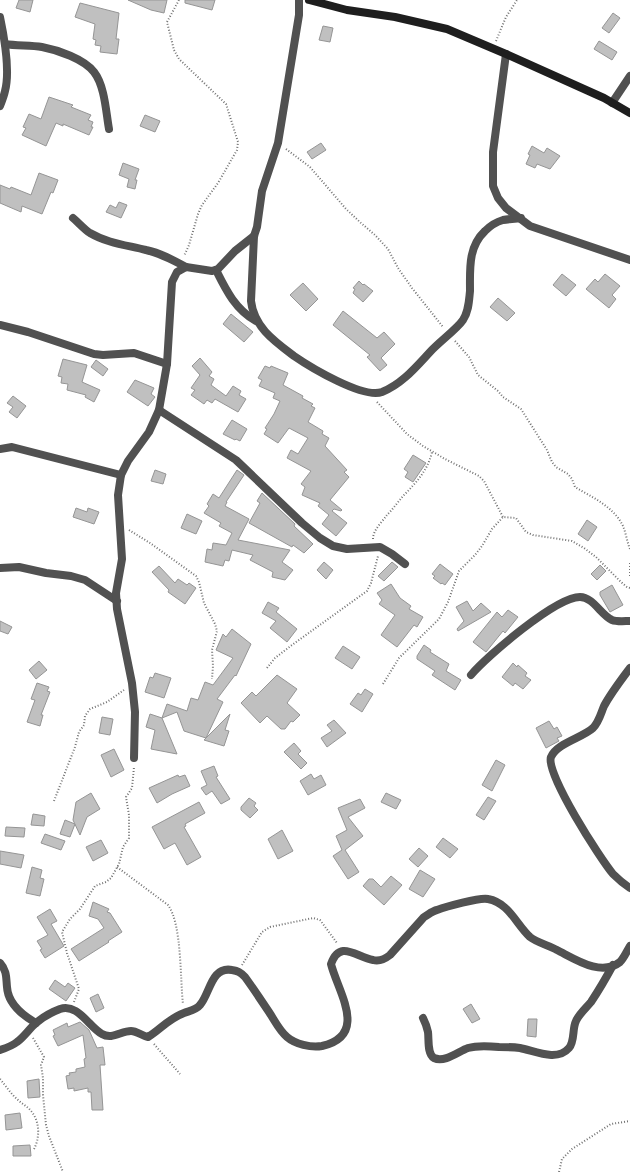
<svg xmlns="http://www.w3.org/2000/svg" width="630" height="1172" font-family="Jost,sans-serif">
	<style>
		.building { fill: #c0c0c0; stroke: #959595 }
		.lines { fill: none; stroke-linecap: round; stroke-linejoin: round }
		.path { stroke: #737373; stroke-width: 2; stroke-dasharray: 1 2; stroke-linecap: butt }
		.street { stroke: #515151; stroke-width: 8 }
		.secondary { stroke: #1e1e1e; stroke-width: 8 }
	</style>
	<rect width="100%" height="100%" fill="#fff"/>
	<g class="building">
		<polygon points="19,0 33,0 30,12 16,8"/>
		<polygon points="128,0 167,0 164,13 151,10"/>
		<polygon points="185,0 215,0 212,10 185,3"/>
		<polygon points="80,3 119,13 116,39 119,39 117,54 100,52 101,46 95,45 96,40 93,39 95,24 75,17"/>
		<polygon points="613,13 620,18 609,33 602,28"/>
		<polygon points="323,26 333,28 330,42 319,40"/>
		<polygon points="599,41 617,52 612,60 594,49"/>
		<polygon points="49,97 73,105 71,107 91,115 88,120 93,122 91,127 93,127 89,135 63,124 63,126 56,123 46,146 22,135 26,128 23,127 29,114 41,119"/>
		<polygon points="145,115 160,121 155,132 140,126"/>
		<polygon points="321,143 326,150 312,159 307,152"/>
		<polygon points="532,146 544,153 547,148 560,156 550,169 537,164 535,168 526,164 530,155 528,154"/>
		<polygon points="123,163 139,169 135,180 137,180 135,189 127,187 129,179 119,175"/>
		<polygon points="39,173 58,180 53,193 51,192 42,214 22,206 21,212 0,203 0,185 10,189 11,187 31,195"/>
		<polygon points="119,202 127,205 121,218 106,212 110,205 116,208"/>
		<polygon points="562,274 576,285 566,296 553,285"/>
		<polygon points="605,274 620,286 612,295 616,299 609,308 586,289 595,279 598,282"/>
		<polygon points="359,281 363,285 364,284 373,291 363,302 353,293 355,289 353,288"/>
		<polygon points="303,283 318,299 306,311 290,295"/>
		<polygon points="498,298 515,313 507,321 490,307"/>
		<polygon points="343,311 377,338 384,332 395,344 381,358 387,365 380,371 367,357 370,355 333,325"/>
		<polygon points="231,314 253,332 244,342 223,324"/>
		<polygon points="200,358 212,372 209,376 214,379 211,385 226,396 233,386 241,391 239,395 246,399 238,412 215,399 212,403 207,400 204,404 191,395 195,390 191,388 200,375 192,366"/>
		<polygon points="63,359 87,365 82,382 100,390 94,402 85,397 86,395 67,390 68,384 61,383 62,377 58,376"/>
		<polygon points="96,360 108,369 103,376 91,367"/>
		<polygon points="265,366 270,368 271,366 288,373 283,385 303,396 302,398 313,404 311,406 315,408 308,422 323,431 322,434 329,438 325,446 347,470 344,472 349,477 330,500 342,510 341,511 334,509 332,511 347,523 336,536 322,524 329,515 318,506 320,503 302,495 305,487 301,484 311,471 287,458 291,450 298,454 308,438 289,428 278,443 264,434 267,429 265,428 274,414 280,401 273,398 275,393 259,386 262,380 258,378"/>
		<polygon points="135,380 154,388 151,394 155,397 148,406 127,392"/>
		<polygon points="13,396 26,406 17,418 9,412 13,407 7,403"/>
		<polygon points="232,420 247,429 240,441 236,439 235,440 223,434"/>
		<polygon points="413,455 426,463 413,482 405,477 408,472 404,469"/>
		<polygon points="155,470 166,474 163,484 151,481"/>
		<polygon points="237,470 244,475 226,502 227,502 225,506 249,519 238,540 290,550 282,562 293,570 285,580 272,577 273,572 250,560 253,555 232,550 229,561 225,560 223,566 205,562 207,549 212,550 213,543 226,545 232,533 219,526 221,523 204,513 209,506 207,504 213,494 219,498"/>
		<polygon points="262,493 295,524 294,526 313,544 304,553 293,545 292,547 249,523 260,503 257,501"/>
		<polygon points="76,508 87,512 88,508 99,512 94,524 73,517"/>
		<polygon points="187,514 202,521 196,534 181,528"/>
		<polygon points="587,520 597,527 588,541 578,534"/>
		<polygon points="324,562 333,570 326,579 317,570"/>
		<polygon points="392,562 398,567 384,581 378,576"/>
		<polygon points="440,564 453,574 445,585 442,583 441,584 433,578 435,576 432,574"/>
		<polygon points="600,565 606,571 597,580 591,574"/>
		<polygon points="159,566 175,583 178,579 187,585 189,583 196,588 185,604 168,592 169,590 152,572"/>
		<polygon points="391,584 400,598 411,606 409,609 423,617 417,627 414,625 397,647 381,635 395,615 379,604 382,600 377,593"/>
		<polygon points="612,585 623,605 610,612 600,595 600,592"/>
		<polygon points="467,601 473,611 481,603 491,612 458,631 457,629 464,621 456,607"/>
		<polygon points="268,602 279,608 276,612 297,629 287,642 270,628 276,621 262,613"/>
		<polygon points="508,610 518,617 505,633 503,631 486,652 473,642 497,612 502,617"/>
		<polygon points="0,621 12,627 8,634 0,631"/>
		<polygon points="232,629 251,644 236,676 235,675 217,699 223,702 206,738 184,731 177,712 162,718 167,704 187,711 191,698 198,700 205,682 213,685 233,658 216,650 223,634 226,637"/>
		<polygon points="424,645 431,650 430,652 449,664 446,671 461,680 455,690 432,675 435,671 417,659 417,656"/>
		<polygon points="343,646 360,657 352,669 335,658"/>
		<polygon points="39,661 47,670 36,679 29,670"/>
		<polygon points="513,663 517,667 518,665 527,673 525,676 531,680 523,689 515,683 513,686 502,677"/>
		<polygon points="155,673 171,678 164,698 145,692 150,677 153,678"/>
		<polygon points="277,675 297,689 287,703 300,715 293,722 291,721 285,729 281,729 267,716 260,723 241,703 252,692 256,696"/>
		<polygon points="37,683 49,687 47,691 50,692 41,715 43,715 40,726 27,722 35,700 31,699"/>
		<polygon points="365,689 373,694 362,712 350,704 358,693 361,695"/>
		<polygon points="150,714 162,718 177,754 151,749 155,730 146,727"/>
		<polygon points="230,714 225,730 229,731 224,746 204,740"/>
		<polygon points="102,717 113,719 110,735 99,733"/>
		<polygon points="334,720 346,733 327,747 321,738 332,731 327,725"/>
		<polygon points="549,721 554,729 557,727 562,736 557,738 559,741 546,748 536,728"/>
		<polygon points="294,743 301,751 298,754 307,763 301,769 284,752"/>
		<polygon points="114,749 124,770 111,777 101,755"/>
		<polygon points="496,760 505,765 492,791 482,785"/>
		<polygon points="214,766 218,776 216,777 230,799 221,804 212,791 206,795 201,788 207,785 201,771"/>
		<polygon points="311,774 314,779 321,775 326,785 308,795 300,781"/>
		<polygon points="178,775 179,777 185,775 190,786 172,794 157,803 149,788"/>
		<polygon points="91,793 100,809 87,817 80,835 73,820 76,802"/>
		<polygon points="386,793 401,800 396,809 381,802"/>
		<polygon points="488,797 496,801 484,820 476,815"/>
		<polygon points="249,798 256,803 254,806 258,810 250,818 241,810 241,807"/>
		<polygon points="360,799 365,808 348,817 363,836 345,850 359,872 348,879 333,856 342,850 336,836 347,830 338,808"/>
		<polygon points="199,802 205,813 185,824 186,826 184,827 201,857 187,865 175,843 164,849 152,827"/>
		<polygon points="33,814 45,816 44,826 31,825"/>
		<polygon points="65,820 75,824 70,837 60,834"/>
		<polygon points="6,827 25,828 24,837 5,836"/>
		<polygon points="282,830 293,851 278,859 268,839"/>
		<polygon points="45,834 65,841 61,850 41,843"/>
		<polygon points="443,838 458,849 450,858 436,847"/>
		<polygon points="101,840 108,853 93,861 86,847"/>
		<polygon points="419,848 428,856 418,867 409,859"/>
		<polygon points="0,851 24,855 21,868 0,864"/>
		<polygon points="32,867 42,870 40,878 44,879 40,896 26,893"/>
		<polygon points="420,870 435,879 423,897 409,889"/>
		<polygon points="391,876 402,885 384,905 363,886 369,879 373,879 381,887"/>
		<polygon points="93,902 109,909 107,912 110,913 122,932 108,941 109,942 79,961 71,949 104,928 98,919 89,916"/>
		<polygon points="50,909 57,921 51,924 64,946 45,958 40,950 42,949 37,941 48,935 37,917"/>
		<polygon points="55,980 65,987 68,983 75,988 66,1001 49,989"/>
		<polygon points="98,994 104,1008 96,1012 90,998"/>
		<polygon points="471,1004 480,1019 472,1023 463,1009"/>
		<polygon points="528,1019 537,1019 536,1037 527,1036"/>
		<polygon points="80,1022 89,1030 97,1048 103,1047 105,1065 100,1065 103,1110 92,1110 91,1092 88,1092 88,1088 74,1091 74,1088 68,1089 66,1076 70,1075 69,1073 76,1072 76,1069 85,1067 84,1059 86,1058 83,1035 58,1046 53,1036 55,1035 53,1030 67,1023 68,1027"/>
		<polygon points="39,1079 40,1097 28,1098 27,1081"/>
		<polygon points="20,1113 22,1128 6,1130 5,1115"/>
		<polygon points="30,1145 31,1156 13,1156 13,1146"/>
	</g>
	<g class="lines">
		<g class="path">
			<polyline points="179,0 167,22 174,50 179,59 226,104 238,142 237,150 218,183 202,205 198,214 189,245 184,256"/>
			<polyline points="496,41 506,17 517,0"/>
			<polyline points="286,149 310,167 346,209 361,223 375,235 388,249 398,268 412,288 443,327"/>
			<path d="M455 341 469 357 478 375 498 391 503 397 521 409 547 450 552 462 556 467 568 474 572 479 575 487C592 497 614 507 623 526 626 533 627 542 630 549"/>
			<polyline points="377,402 407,434 423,446 445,459 479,476 484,481 503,517"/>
			<polyline points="129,530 150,543 196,576 199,582 204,603 215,624 217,631 212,650 213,666 212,679"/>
			<path d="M373 539C373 530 382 522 387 515 393 509 398 502 403 496 416 483 428 470 432 452"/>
			<polyline points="630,563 630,577"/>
			<polyline points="267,668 275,658 292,645 367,591 371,583 378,556"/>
			<polyline points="383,684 399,658 439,619 448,602 459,571 475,555 482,546 492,529 503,517 516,518 526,532 533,535 572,541 584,548 596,557 621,582 627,587 630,588"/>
			<polyline points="54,801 75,747 79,732 84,725 85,716 90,709 107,702 124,690"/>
			<path d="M117 867 168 905C182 924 180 979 183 1004"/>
			<polyline points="242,965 262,932 270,927 313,918 320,920 337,943"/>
			<polyline points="74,1002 79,989 67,953 62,932 70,919 80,909 95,886 106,882 111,878 119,864 123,847 129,838 129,815 126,797 132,788 134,767"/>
			<polyline points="33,1038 44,1057 41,1065 43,1078 43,1095 46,1125 49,1136 63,1172"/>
			<polyline points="154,1044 180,1074"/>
			<path d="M0 1079C6 1086 11 1094 18 1100 22 1104 27 1106 31 1111 40 1121 40 1138 34 1149"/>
			<polyline points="559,1172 562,1159 572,1149 611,1124 630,1121"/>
		</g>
		<g class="street">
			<path d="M299 0V15L278 143 262 191 257 227 254 236 251 301C254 327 274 341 294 356 310 367 363 399 382 392 402 384 416 367 430 352 439 342 457 329 463 320 469 311 469 300 470 291 470 269 468 247 485 231 490 226 496 222 503 220 508 219 515 219 521 218"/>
			<path d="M0 17C4 36 10 72 5 91 4 96 2 101 0 106"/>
			<path d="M5 44C17 46 30 45 42 47 58 50 84 59 94 72 105 86 106 113 109 129"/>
			<polyline points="506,54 493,152 493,186 498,198 506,208 530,226 630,260"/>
			<polyline points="612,103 630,76"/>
			<path d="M73 218C79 223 84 229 90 233 107 243 126 245 146 250 160 253 173 260 186 267"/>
			<path d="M216 270C226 290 235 309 256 321"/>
			<polyline points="0,325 28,332 94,354 103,355 134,353 167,364"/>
			<polyline points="159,410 236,460 302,523 320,538 333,546 347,549 380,547 392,554 405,564"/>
			<polyline points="0,449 12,447 121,475"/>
			<polyline points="0,568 19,567 46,573 71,576 85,580 117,601"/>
			<path d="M630 668C621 680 611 693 604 706 601 713 599 722 593 728 582 738 557 743 551 757 545 773 601 860 613 874 618 879 624 884 630 888"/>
			<path d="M471 675C487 656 556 597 580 597 593 597 601 615 612 620 617 622 625 621 630 621"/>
			<polyline points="134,758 135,712 132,683 117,609 116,593 122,559 118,495 121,475 128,461 149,432 159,410 167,364 172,282 177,272 186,267 212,271 218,269 235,251 254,236"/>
			<path d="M0 963C7 971 6 977 7 987 8 1004 22 1015 36 1023"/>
			<path d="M423 1018C425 1022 427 1027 428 1032 429 1039 427 1054 434 1058 445 1063 459 1051 468 1048 478 1045 489 1046 499 1047 505 1047 513 1047 520 1048 535 1051 557 1062 569 1048 575 1041 572 1029 576 1021 579 1014 586 1008 591 1002 599 990 606 978 613 965"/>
			<path d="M0 1050C6 1048 12 1046 17 1042 24 1037 29 1029 36 1023 43 1017 52 1012 60 1009 78 1003 89 1027 102 1034 112 1040 121 1031 131 1031 137 1031 142 1036 148 1037 161 1029 168 1019 184 1013 189 1011 196 1010 200 1005 210 994 211 966 232 970 238 971 240 972 245 977 253 988 261 1000 269 1012 275 1021 279 1030 287 1037 295 1044 311 1048 322 1046 369 1035 338 992 331 964 340 939 356 957 373 960 380 962 385 959 390 955L424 917C428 915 432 911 437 910 445 907 480 897 488 899 509 903 516 924 530 937 536 942 550 946 557 950 575 959 601 977 620 962 624 958 627 951 630 946"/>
		</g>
		<polyline class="secondary" points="309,0 347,10 395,17 447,29 506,54 604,98 630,113"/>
	</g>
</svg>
